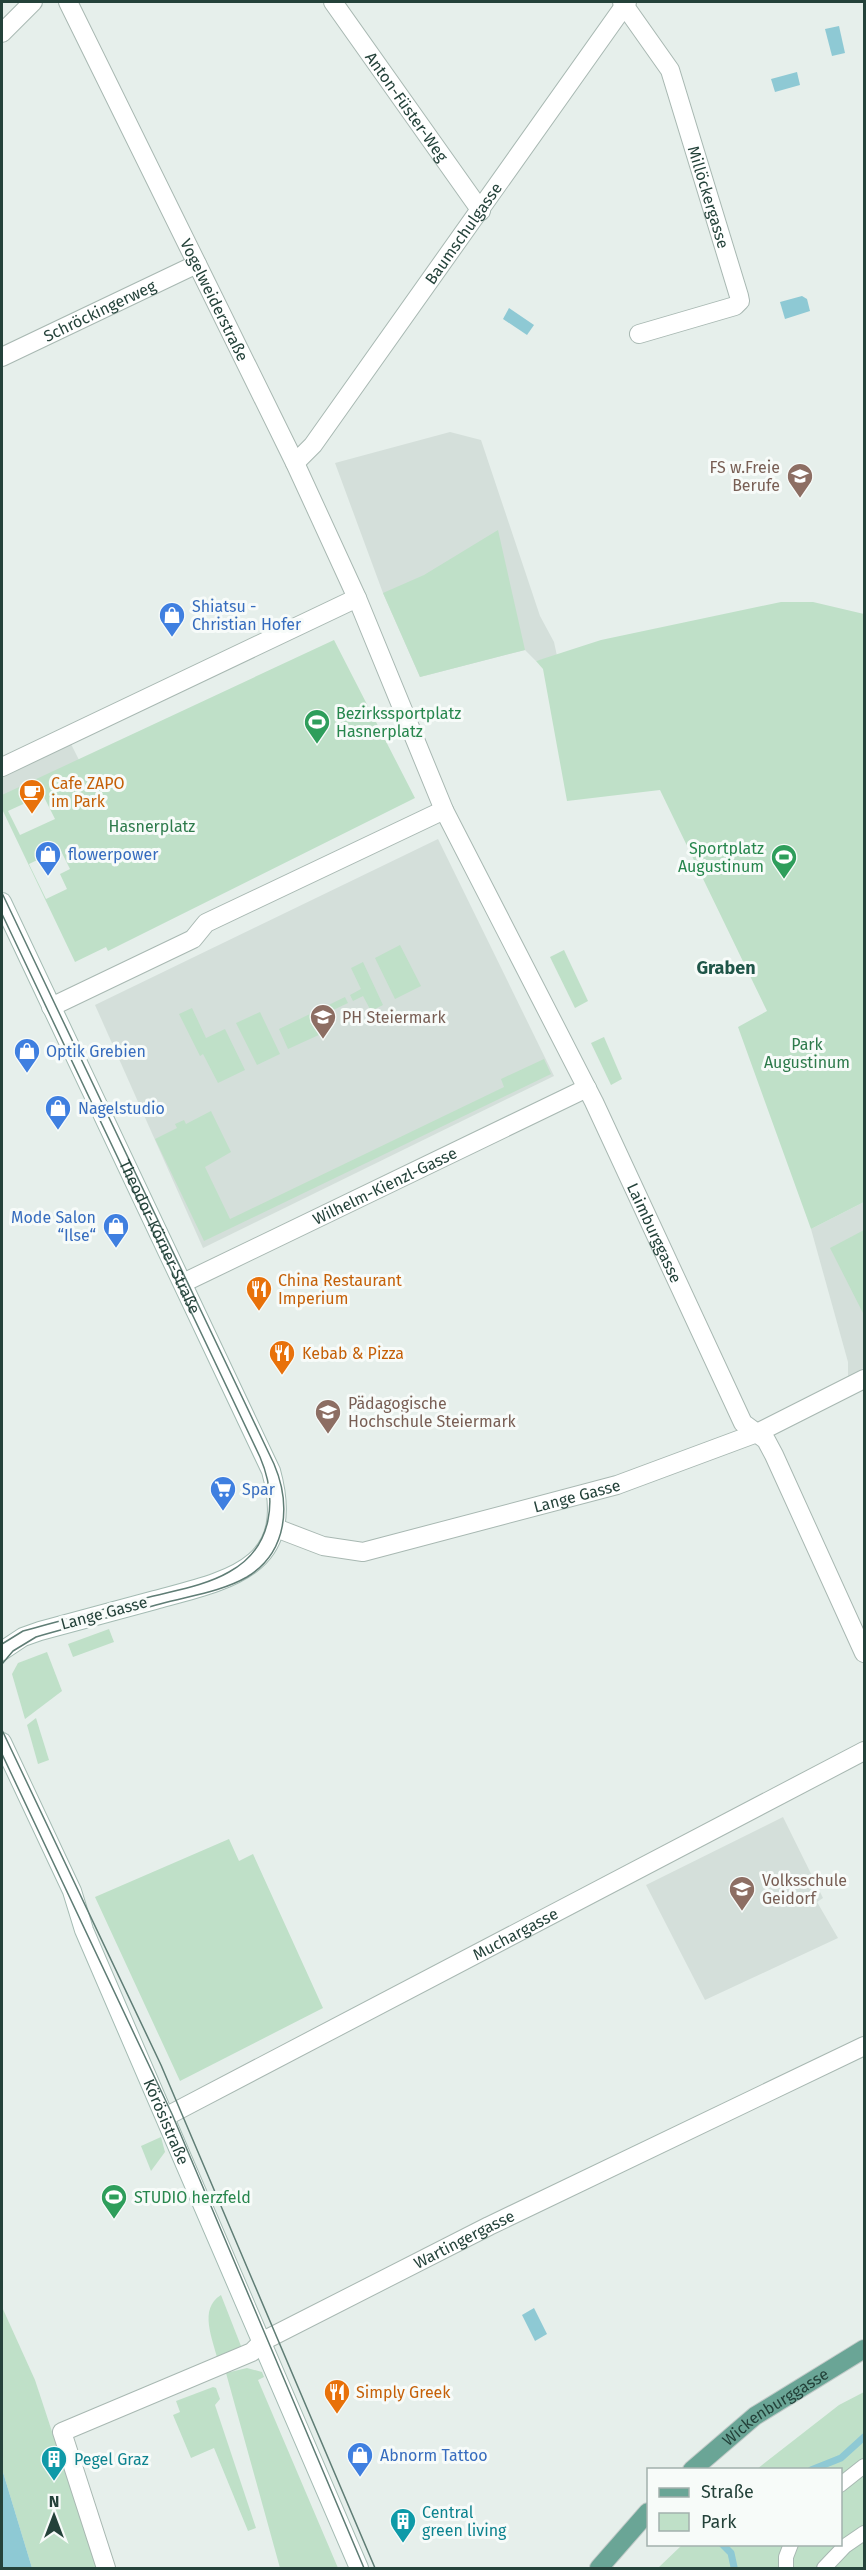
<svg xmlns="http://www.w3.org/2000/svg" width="866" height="2570" font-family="'Fira Sans',sans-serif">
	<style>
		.built { fill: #d4dfda }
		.green { fill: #bfe0c8; fill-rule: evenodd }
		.water { fill: #8ec9d4 }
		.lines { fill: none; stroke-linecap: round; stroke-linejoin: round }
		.stream { stroke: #8ec9d4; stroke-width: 7 }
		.pedestrian-casing { stroke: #a8b8b2; stroke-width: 16 }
		.minor-casing { stroke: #a8b8b2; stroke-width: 20 }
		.secondary-casing { stroke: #a4bbb3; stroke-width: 20 }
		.primary-casing { stroke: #c2cac8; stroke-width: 20 }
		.pedestrian { stroke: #fff; stroke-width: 14 }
		.minor { stroke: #fff; stroke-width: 18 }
		.secondary { stroke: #fff; stroke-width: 18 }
		.primary { stroke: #6aa596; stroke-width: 18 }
		.tram { stroke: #5f7d75; stroke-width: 1.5 }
		.labels { text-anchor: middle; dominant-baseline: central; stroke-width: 6; stroke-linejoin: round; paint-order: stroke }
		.street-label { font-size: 16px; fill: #24423a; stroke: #f7fbf9 }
		.education-label { font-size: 16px; fill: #785e54; stroke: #f7fbf9; text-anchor: start }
		.shop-label { font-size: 16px; fill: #366cbe; stroke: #f7fbf9; text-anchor: start }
		.leisure-label { font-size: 16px; fill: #27864d; stroke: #f7fbf9; text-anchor: start }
		.food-label { font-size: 16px; fill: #c56008; stroke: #f7fbf9; text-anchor: start }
		.park-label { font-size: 16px; fill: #2d7a4b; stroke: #f7fbf9 }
		.culture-label { font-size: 16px; fill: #0d838f; stroke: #f7fbf9; text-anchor: start }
		.neighbourhood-label { font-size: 18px; font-weight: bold; fill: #1f5548; stroke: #f7fbf9 }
	</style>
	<rect width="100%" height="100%" fill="#e6efeb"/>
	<g class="built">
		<polygon points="450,432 481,440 540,616 554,642 557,656 536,661 525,650 420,677 383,593 335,463"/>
		<polygon points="71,744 84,770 2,801 2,777"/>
		<polygon points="438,839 554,1076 203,1248 95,1005"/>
		<polygon points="864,1202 864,1368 848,1376 848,1362 811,1229"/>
		<polygon points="783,1817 823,1898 817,1902 838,1938 705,2000 646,1885"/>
	</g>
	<g class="green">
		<polygon points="498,530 525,650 420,677 383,593 424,575"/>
		<polygon points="781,602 813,602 864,614 864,1202 811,1229 738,1027 767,1011 660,790 567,801 543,669 536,661 601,640"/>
		<path d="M334 640 415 798 108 951 106 947 75 962 2 809V795ZM43 795 55 819 20 835 8 811ZM60 849 70 869 60 874 67 889 46 899 29 864Z"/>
		<polygon points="400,945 421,986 395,999 375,958"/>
		<polygon points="564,950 588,1001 575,1008 550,957"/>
		<polygon points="363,962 383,1005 371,1011 363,996 353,1001 350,995 361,989 351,968"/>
		<polygon points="345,997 348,1003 312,1020 318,1032 331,1026 332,1029 288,1049 279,1029"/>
		<polygon points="192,1008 206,1038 225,1029 245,1070 218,1083 203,1054 200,1056 179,1014"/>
		<polygon points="260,1012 280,1054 257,1065 236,1023"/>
		<polygon points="604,1037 622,1079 611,1085 591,1043"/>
		<polygon points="544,1059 551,1074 204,1241 155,1139 177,1128 175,1124 184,1120 186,1124 211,1111 231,1152 205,1167 230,1219 504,1087 501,1079"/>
		<polygon points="864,1230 864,1315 830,1248"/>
		<polygon points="109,1629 114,1642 73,1657 68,1644"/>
		<polygon points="47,1652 62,1691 25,1719 12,1674 18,1663"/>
		<polygon points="36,1718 49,1760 38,1764 27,1725"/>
		<polygon points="229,1839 239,1861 253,1854 323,2008 180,2081 95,1897"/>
		<polygon points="161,2137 165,2152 151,2171 141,2146"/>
		<path d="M221 2295 241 2346 240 2350 218 2361C213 2339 198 2309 221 2295Z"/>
		<polygon points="2,2307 35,2380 97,2568 32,2568 2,2469"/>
		<polygon points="247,2368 262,2372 264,2377 258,2380 338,2568 280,2568 226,2373"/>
		<polygon points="213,2387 216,2388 220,2399 215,2405 256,2528 248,2531 214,2448 191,2458 173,2415 180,2412 176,2401"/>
		<polygon points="864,2392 864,2568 658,2568 682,2545 840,2544 840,2470 757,2469 839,2405"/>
	</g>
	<g class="water">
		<polygon points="839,26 845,53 832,56 825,29"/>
		<polygon points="797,72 800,85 775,92 771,79"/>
		<polygon points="802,296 807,299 810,311 785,319 780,302"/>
		<polygon points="509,308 534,325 527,335 503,319"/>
		<polygon points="534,2308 547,2334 535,2341 522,2315"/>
		<polygon points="2,2469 32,2568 2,2568"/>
	</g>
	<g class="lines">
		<g class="stream">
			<polyline points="811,2470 841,2458 864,2437"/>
			<polyline points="722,2544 731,2553 734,2567"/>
		</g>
		<g class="pedestrian-casing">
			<g id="pedestrian">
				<polyline points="840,2485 864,2466"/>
				<polyline points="786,2568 786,2557 791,2544"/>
				<polyline points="824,2568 845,2546 864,2533"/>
			</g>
		</g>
		<g class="minor-casing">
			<g id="minor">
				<path id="s1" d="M68 2 295 463 357 598 444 810 594 1102 743 1423 766 1440 774 1455 864 1653"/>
				<path id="s2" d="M333 2 481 211"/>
				<path id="s3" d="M622 2 670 70 739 296 740 301 735 306 639 334"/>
				<polyline points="2,33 33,2"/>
				<path id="s4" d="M2 357 197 264"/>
				<path id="s5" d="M295 463 313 445 627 2"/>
				<polyline points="2,767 357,598"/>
				<polyline points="51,1007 193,939 206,923 444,810"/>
				<path id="s6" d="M183 1283 587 1088"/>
				<path id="s7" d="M276 1528 323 1546 363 1552 617 1485 757 1433 864 1379"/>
				<path id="s8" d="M167 2116 864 1751"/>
				<path id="s9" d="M106 2568 62 2432 252 2352 263 2341 489 2226 864 2046"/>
			</g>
		</g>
		<g class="secondary-casing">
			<g id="secondary">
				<path id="s10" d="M2 902 271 1471C298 1568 229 1580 155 1600 117 1610 78 1621 40 1631L23 1637 2 1651"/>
				<path id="s11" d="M2 1742 72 1891 84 1930 359 2568"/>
			</g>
		</g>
		<g class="primary-casing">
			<g id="primary">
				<path id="s12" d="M692 2470 755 2416 864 2349"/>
				<polyline points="599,2568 648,2512"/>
			</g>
		</g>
		<use href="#pedestrian" class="pedestrian"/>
		<use href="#minor" class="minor"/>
		<use href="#secondary" class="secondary"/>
		<use href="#primary" class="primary"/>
		<g class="tram">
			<path d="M2 893 274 1464C291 1504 288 1552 247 1577 221 1592 188 1596 160 1604 119 1615 77 1625 36 1637L13 1651 2 1664"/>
			<path d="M2 914 260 1457C278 1499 273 1548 229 1572 203 1587 170 1591 142 1599 102 1610 62 1620 23 1631L2 1644"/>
			<polyline points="2,1730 161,2065 375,2568"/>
			<polyline points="2,1754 172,2114 364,2568"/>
		</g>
	</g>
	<defs>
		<g id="school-pin" transform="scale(1.35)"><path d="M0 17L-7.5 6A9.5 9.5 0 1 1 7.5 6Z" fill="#8d6e63" stroke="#f7fbf9"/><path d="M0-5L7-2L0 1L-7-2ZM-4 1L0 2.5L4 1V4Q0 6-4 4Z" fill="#fff"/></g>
		<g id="shop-pin" transform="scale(1.35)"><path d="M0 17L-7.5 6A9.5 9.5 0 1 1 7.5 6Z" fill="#3f7fe0" stroke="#f7fbf9"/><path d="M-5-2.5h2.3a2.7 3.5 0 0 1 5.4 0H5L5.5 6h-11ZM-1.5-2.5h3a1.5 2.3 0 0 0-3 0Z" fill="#fff"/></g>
		<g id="stadium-pin" transform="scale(1.35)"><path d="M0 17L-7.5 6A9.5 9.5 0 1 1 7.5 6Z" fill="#2e9e5b" stroke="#f7fbf9"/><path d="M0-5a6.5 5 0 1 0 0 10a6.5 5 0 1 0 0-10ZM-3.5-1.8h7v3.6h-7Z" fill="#fff"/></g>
		<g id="cafe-pin" transform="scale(1.35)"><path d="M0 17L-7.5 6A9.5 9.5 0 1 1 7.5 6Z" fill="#e8710a" stroke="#f7fbf9"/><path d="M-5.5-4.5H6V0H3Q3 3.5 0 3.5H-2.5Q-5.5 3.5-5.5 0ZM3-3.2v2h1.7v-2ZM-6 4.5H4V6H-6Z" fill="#fff"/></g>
		<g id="restaurant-pin" transform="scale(1.35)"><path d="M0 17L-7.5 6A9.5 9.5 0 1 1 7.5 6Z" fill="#e8710a" stroke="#f7fbf9"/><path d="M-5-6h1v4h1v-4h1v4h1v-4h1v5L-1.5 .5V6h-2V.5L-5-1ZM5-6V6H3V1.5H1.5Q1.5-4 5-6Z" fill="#fff"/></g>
		<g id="university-pin" transform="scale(1.35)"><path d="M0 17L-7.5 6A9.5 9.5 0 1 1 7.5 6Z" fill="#8d6e63" stroke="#f7fbf9"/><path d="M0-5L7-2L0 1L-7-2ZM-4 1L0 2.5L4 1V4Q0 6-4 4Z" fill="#fff"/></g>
		<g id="supermarket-pin" transform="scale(1.35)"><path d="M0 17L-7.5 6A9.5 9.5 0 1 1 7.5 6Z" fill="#3f7fe0" stroke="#f7fbf9"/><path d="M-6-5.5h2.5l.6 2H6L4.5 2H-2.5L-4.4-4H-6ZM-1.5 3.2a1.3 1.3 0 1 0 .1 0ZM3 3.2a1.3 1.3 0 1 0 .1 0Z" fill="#fff"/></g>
		<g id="building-pin" transform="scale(1.35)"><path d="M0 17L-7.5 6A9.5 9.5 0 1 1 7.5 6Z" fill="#0f9aa8" stroke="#f7fbf9"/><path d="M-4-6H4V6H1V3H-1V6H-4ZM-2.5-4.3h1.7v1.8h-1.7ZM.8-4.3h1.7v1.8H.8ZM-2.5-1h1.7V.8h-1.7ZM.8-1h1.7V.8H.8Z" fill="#fff"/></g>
	</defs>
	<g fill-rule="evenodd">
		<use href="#school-pin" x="800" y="476"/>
		<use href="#shop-pin" x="172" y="615"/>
		<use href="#stadium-pin" x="317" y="722"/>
		<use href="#cafe-pin" x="32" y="792"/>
		<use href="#shop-pin" x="48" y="854"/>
		<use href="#stadium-pin" x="784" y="857"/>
		<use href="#school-pin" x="323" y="1017"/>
		<use href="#shop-pin" x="27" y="1051"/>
		<use href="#shop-pin" x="58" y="1108"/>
		<use href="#shop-pin" x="116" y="1226"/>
		<use href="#restaurant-pin" x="259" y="1289"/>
		<use href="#restaurant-pin" x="282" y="1353"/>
		<use href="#university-pin" x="328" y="1412"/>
		<use href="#supermarket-pin" x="223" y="1489"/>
		<use href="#school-pin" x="742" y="1889"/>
		<use href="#stadium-pin" x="114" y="2197"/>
		<use href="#restaurant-pin" x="337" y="2392"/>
		<use href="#shop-pin" x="360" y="2455"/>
		<use href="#building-pin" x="54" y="2459"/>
		<use href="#building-pin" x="403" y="2521"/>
	</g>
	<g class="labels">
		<g class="street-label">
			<text stroke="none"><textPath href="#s2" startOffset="128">Anton-Füster-Weg</textPath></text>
			<text stroke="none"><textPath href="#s3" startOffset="216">Millöckergasse</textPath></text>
			<text stroke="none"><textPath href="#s5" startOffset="285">Baumschulgasse</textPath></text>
			<text stroke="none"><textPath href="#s1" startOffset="332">Vogelweiderstraße</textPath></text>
			<text stroke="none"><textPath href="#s4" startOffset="108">Schröckingerweg</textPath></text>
			<text stroke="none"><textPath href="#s6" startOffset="224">Wilhelm-Kienzl-Gasse</textPath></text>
			<text stroke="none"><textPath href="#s1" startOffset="1364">Laimburggasse</textPath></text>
			<text stroke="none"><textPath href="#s10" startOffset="370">Theodor-Körner-Straße</textPath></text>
			<text stroke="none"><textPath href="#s7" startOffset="312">Lange Gasse</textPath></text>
			<text transform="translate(104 1613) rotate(-15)">Lange Gasse</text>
			<text stroke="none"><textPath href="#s8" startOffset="393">Muchargasse</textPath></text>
			<text stroke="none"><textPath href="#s11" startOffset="414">Körösistraße</textPath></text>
			<text stroke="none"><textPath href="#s9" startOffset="590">Wartingergasse</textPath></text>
			<text stroke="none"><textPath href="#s12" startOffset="105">Wickenburggasse</textPath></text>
		</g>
		<g class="education-label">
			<text x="780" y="467" text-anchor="end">FS w.Freie<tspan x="780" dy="18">Berufe</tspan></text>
			<text x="342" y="1017">PH Steiermark</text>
			<text x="348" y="1403">Pädagogische<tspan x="348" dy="18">Hochschule Steiermark</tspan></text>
			<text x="762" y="1880">Volksschule<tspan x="762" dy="18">Geidorf</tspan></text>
		</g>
		<g class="shop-label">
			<text x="192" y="606">Shiatsu -<tspan x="192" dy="18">Christian Hofer</tspan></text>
			<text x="68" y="854">flowerpower</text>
			<text x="46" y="1051">Optik Grebien</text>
			<text x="78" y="1108">Nagelstudio</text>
			<text x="96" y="1217" text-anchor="end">Mode Salon<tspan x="96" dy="18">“Ilse“</tspan></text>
			<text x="242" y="1489">Spar</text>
			<text x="380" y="2455">Abnorm Tattoo</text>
		</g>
		<g class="leisure-label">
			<text x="336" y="713">Bezirkssportplatz<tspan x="336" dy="18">Hasnerplatz</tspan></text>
			<text x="764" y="848" text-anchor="end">Sportplatz<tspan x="764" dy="18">Augustinum</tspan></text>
			<text x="134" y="2197">STUDIO herzfeld</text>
		</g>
		<g class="food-label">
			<text x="51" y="783">Cafe ZAPO<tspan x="51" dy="18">im Park</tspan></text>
			<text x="278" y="1280">China Restaurant<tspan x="278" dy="18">Imperium</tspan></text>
			<text x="302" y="1353">Kebab &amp; Pizza</text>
			<text x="356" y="2392">Simply Greek</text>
		</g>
		<g class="park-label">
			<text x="152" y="826">Hasnerplatz</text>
			<text x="807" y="1044">Park<tspan x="807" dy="18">Augustinum</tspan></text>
		</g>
		<g class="culture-label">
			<text x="74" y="2459">Pegel Graz</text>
			<text x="422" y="2512">Central<tspan x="422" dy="18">green living</tspan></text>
		</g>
		<g class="neighbourhood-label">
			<text x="726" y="968">Graben</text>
		</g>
	</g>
	<rect width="866" height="2570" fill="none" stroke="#24423a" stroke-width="6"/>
	<rect x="647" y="2468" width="195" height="78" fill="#f7fbf9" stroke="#a3b1ad" stroke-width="1.5"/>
	<rect x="659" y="2488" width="30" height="9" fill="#6aa596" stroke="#a3b1ad" stroke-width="1.5"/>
	<text x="701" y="2498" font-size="18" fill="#24423a">Straße</text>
	<rect x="659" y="2513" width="30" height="18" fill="#bfe0c8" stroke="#a3b1ad" stroke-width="1.5"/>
	<text x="701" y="2528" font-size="18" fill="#24423a">Park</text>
	<g transform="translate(54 2516)" stroke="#f7fbf9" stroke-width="4.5" paint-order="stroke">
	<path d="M0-4.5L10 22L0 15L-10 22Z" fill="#24423a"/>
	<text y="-9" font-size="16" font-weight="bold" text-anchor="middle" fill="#24423a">N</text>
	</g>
</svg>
